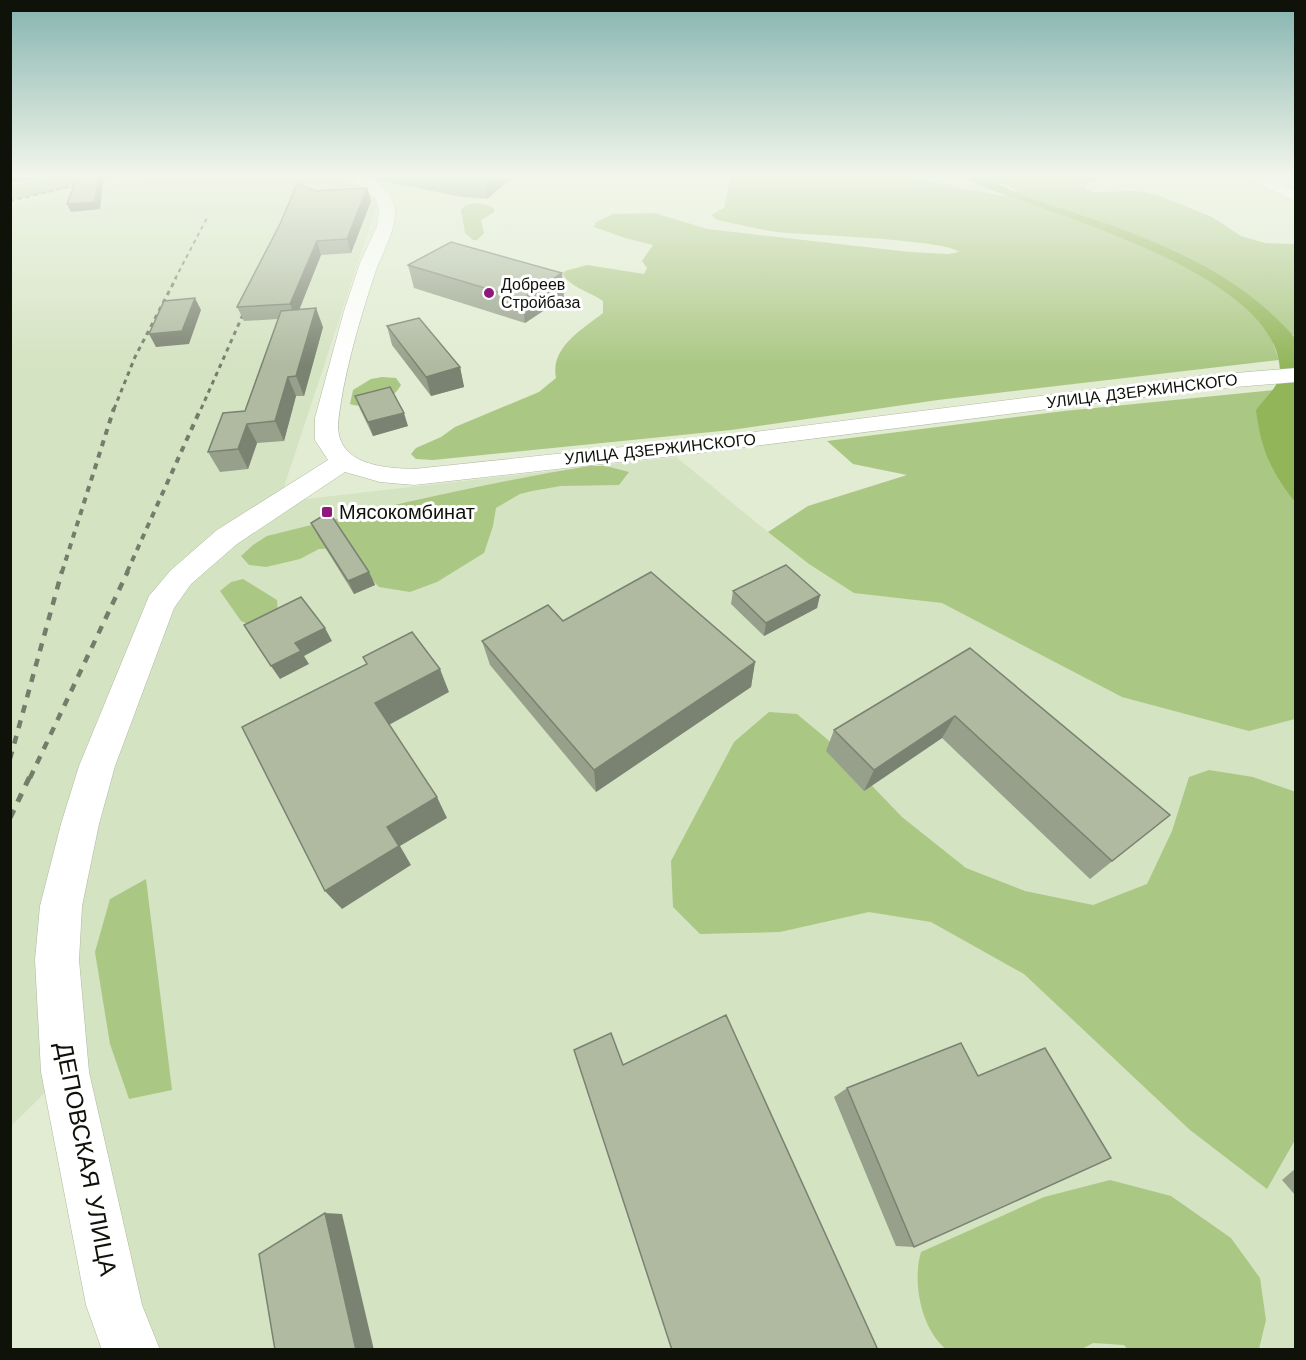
<svg xmlns="http://www.w3.org/2000/svg" width="1306" height="1360" font-family="'Work Sans',sans-serif">
	<style>
		.built { fill: #d4e3c2 }
		.green { fill: #abc784 }
		.water { fill: #92b559 }
		.lines { fill: none; stroke-linecap: round; stroke-linejoin: round }
		.minor-casing { stroke: #aeb9a0; stroke-width: 1 }
		.minor { fill: #fff; fill-rule: evenodd }
		.rail-far4 { stroke: #747c6a; stroke-width: 2; stroke-dasharray: 4 4; stroke-linecap: butt }
		.rail-far3 { stroke: #747c6a; stroke-width: 3; stroke-dasharray: 4.5 4.5; stroke-linecap: butt }
		.rail-far2 { stroke: #747c6a; stroke-width: 4; stroke-dasharray: 6 6; stroke-linecap: butt }
		.rail-far1 { stroke: #747c6a; stroke-width: 4.5; stroke-dasharray: 8 8; stroke-linecap: butt }
		.rail { stroke: #747c6a; stroke-width: 5; stroke-dasharray: 9 9; stroke-linecap: butt }
		.wall { fill: #96a08a }
		.shaded-wall { fill: #7a8271 }
		.building { fill: #afbaa1; stroke: #7a8271; stroke-width: 1.5 }
		.poi-dot { fill: #8e197a; stroke: #fff; stroke-width: 2 }
		.labels { text-anchor: middle; dominant-baseline: central; stroke-width: 6; stroke-linejoin: round; paint-order: stroke }
		.far-poi-label { font-size: 16px; fill: #0e1209; stroke: #fff; text-anchor: start }
		.far-street-label { font-size: 16px; fill: #0e1209; stroke: #fff }
		.poi-label { font-size: 20px; fill: #0e1209; stroke: #fff; text-anchor: start }
		.near-street-label { font-size: 24px; fill: #0e1209; stroke: #fff }
	</style>
	<rect width="100%" height="100%" fill="#e1ecd2"/>
	<polygon class="built" points="162,175 339,175 366,189 377,205 279,502 676,457 768,532 1295,666 1295,1349 131,1349 65,1073 11,1126 11,206"/>
	<g class="green">
		<polygon points="65,175 124,175 94,184 11,200 10,186"/>
		<path d="M731 175H892L1005 196 1017 194 1016 190 1005 184 956 175H1099L1096 181 1086 183 1085 189 1093 192 1137 191 1158 195 1212 217 1241 236 1265 243 1295 244V336L1280 331 1273 343 1279 360 938 400 731 430 433 460 416 459 411 454 416 448 441 437 455 427 539 392 556 378C550 347 582 330 603 313V301C590 292 571 287 563 275L565 271 587 265 644 274 647 268 642 261 653 245 625 238 594 227 596 222 613 214 655 213 707 229 910 252 948 254 959 252C944 239 806 235 776 232 756 229 737 224 717 220L711 215 724 208Z"/>
		<polygon points="474,203 488,205 494,208 494,212 481,220 484,233 477,240 473,240 465,233 461,210 466,205"/>
		<path d="M382 377 396 378 401 385C391 403 369 410 350 404L353 390 371 379Z"/>
		<polygon points="1295,388 1295,719 1249,731 1122,697 942,603 854,593 809,564 768,532 808,506 907,475 853,464 827,441 1064,411"/>
		<path d="M589 466H606L629 472 619 485 561 486 532 491 520 494 496 508 493 526 484 553 437 582 410 592 379 587 342 548 319 549 300 559 266 567 249 565 241 556 253 545 267 536C374 509 480 484 589 466Z"/>
		<polygon points="243,579 277,600 278,614 252,626 241,621 220,591 231,582"/>
		<polygon points="769,712 797,714 827,739 902,817 966,868 1025,891 1093,905 1147,884 1172,831 1189,777 1209,770 1253,777 1296,792 1295,1140 1267,1189 1190,1130 1024,974 931,922 869,912 780,932 700,934 673,907 671,861 734,742"/>
		<polygon points="146,879 172,1090 129,1099 110,1044 95,952 110,899"/>
		<path d="M1110 1180 1171 1196 1231 1238 1260 1278 1266 1320 1259 1349 1128 1350 1124 1345 1093 1343 1080 1350H947C921 1330 912 1282 921 1252L1044 1197Z"/>
	</g>
	<path class="water" d="M959 175C987 175 1007 190 1032 199 1127 230 1228 260 1295 338V502C1271 471 1261 450 1256 410 1262 401 1273 392 1278 381 1282 373 1279 359 1276 350 1251 281 1113 234 1048 210 1019 199 987 191 959 175Z"/>
	<g class="lines">
		<g class="minor-casing">
			<g id="minor">
				<path d="M344 175C350 175 357 174 362 175 378 178 394 195 395 211 396 232 380 256 374 276 359 322 343 376 338 424 337 465 383 468 414 469L699 439 1199 376 1296 368V382L1199 390 699 453 414 485 380 482 345 472 237 544 191 584 174 608 115 766 99 824 82 906 79 960 89 1072 142 1305 160 1350H102L86 1305 41 1072 35 960 40 906 61 824 79 766 149 596 171 570 217 530 328 460 315 440V418L344 311 360 263 377 226 379 210 375 197Z"/>
				<polygon points="1242,175 1261,175 1296,192 1296,202"/>
			</g>
		</g>
		<use href="#minor" class="minor"/>
		<g class="rail-far4">
			<polyline points="295,200 306,175"/>
			<polyline points="10,201 116,175"/>
			<polyline points="175,279 208,216"/>
		</g>
		<g class="rail-far3">
			<polyline points="114,409 135,357 176,278"/>
			<polyline points="201,409 249,301"/>
		</g>
		<g class="rail-far2">
			<polyline points="62,572 114,408"/>
			<polyline points="127,572 201,408"/>
		</g>
		<g class="rail-far1">
			<polyline points="10,759 62,571"/>
			<polyline points="30,778 128,571"/>
		</g>
		<polyline class="rail" points="10,818 30,776"/>
	</g>
	<g class="wall">
		<polygon points="368,175 515,175 487,199 462,197 378,180"/>
		<polygon points="367,188 371,201 351,253 321,255 299,309 323,327 304,396 296,396 284,441 257,443 248,469 220,472 208,452 245,411 278,319 244,321 237,307 316,191"/>
		<polygon points="408,265 564,297 525,323 414,288"/>
		<polygon points="387,326 460,367 464,387 431,396 392,345"/>
		<polygon points="355,396 408,426 373,436 360,409"/>
		<polygon points="311,523 369,572 375,585 354,594 318,536"/>
		<polygon points="733,591 820,595 817,608 764,636 731,604"/>
		<polygon points="563,621 755,662 751,687 596,792 490,665 482,641"/>
		<polygon points="970,648 1170,815 1090,879 942,738 864,791 826,751 834,730"/>
		<polygon points="978,1076 914,1247 896,1246 834,1097 847,1088"/>
		<polygon points="1296,1168 1296,1196 1282,1180"/>
	</g>
	<g class="shaded-wall">
		<polygon points="10,175 51,175 10,183"/>
		<polygon points="99,175 104,175 100,209 71,212 67,204"/>
		<polygon points="494,175 515,175 487,199 485,183"/>
		<polygon points="367,188 371,201 351,253 347,239"/>
		<polygon points="317,241 321,255 296,318 290,304"/>
		<polygon points="562,273 564,297 525,323 522,299"/>
		<polygon points="195,298 201,310 189,344 156,347 149,334"/>
		<polygon points="316,308 323,327 304,396 296,376"/>
		<polygon points="460,367 464,387 431,396 426,377"/>
		<polygon points="288,377 296,396 284,441 275,421"/>
		<polygon points="404,413 408,426 373,436 368,422"/>
		<polygon points="247,424 257,443 248,469 238,449"/>
		<polygon points="369,572 375,585 354,594 348,581"/>
		<polygon points="820,595 817,608 764,636 766,623"/>
		<polygon points="325,628 332,641 304,656 309,664 280,679 271,666 295,643"/>
		<polygon points="755,662 751,687 596,792 594,770"/>
		<polygon points="440,669 449,692 387,726 375,703"/>
		<polygon points="955,716 942,738 864,791 874,770"/>
		<polygon points="437,797 447,818 400,846 411,865 342,909 325,891 387,827"/>
		<polygon points="325,1213 342,1214 374,1350 356,1350"/>
	</g>
	<g class="building">
		<polygon points="78,175 99,175 95,202 67,204"/>
		<polygon points="433,175 494,175 485,183 459,180"/>
		<polygon points="297,184 316,191 367,188 347,239 317,241 290,304 237,307 280,224"/>
		<polygon points="451,242 562,273 522,299 408,265"/>
		<polygon points="195,298 182,331 149,334 164,301"/>
		<polygon points="316,308 296,376 288,377 275,421 247,424 238,449 208,452 223,413 245,411 281,311"/>
		<polygon points="419,318 460,367 426,377 387,326"/>
		<polygon points="390,387 404,413 368,422 355,396"/>
		<polygon points="329,512 369,572 348,581 311,523"/>
		<polygon points="786,565 820,595 766,623 733,591"/>
		<polygon points="651,572 755,662 594,770 482,641 548,605 563,621"/>
		<polygon points="301,597 325,628 295,643 301,651 271,666 244,625"/>
		<polygon points="412,632 440,669 375,703 437,797 387,827 399,846 325,891 242,727 367,664 363,657"/>
		<polygon points="970,648 1170,815 1112,861 955,716 874,770 834,730"/>
		<polygon points="726,1015 878,1350 672,1350 574,1050 611,1033 623,1065"/>
		<polygon points="961,1043 978,1076 1045,1048 1111,1158 914,1247 847,1088"/>
		<polygon points="325,1213 356,1350 275,1350 259,1254"/>
	</g>
	<linearGradient id="sky" x2="0" y2="1"><stop stop-color="#85b4af"/><stop offset="0.48" stop-color="#f2f6eb"/><stop offset="1" stop-color="#f2f6eb" stop-opacity="0"/></linearGradient>
	<rect width="1306" height="366" fill="url(#sky)"/>
	<g class="poi-dot">
		<circle cx="489" cy="293" r="6"/>
		<rect x="321" y="506" width="12" height="12" rx="3"/>
	</g>
	<g class="labels">
		<g class="far-poi-label">
			<text x="501" y="284">Добреев<tspan x="501" dy="18">Стройбаза</tspan></text>
		</g>
		<g class="far-street-label">
			<text transform="translate(1142 391) rotate(-7)">УЛИЦА ДЗЕРЖИНСКОГО</text>
			<text transform="translate(660 449) rotate(-6)">УЛИЦА ДЗЕРЖИНСКОГО</text>
		</g>
		<g class="poi-label">
			<text x="339" y="512">Мясокомбинат</text>
		</g>
		<g class="near-street-label">
			<text transform="translate(86 1159) rotate(79)">ДЕПОВСКАЯ УЛИЦА</text>
		</g>
	</g>
	<rect width="1306" height="1360" fill="none" stroke="#0e1209" stroke-width="24"/>
</svg>
